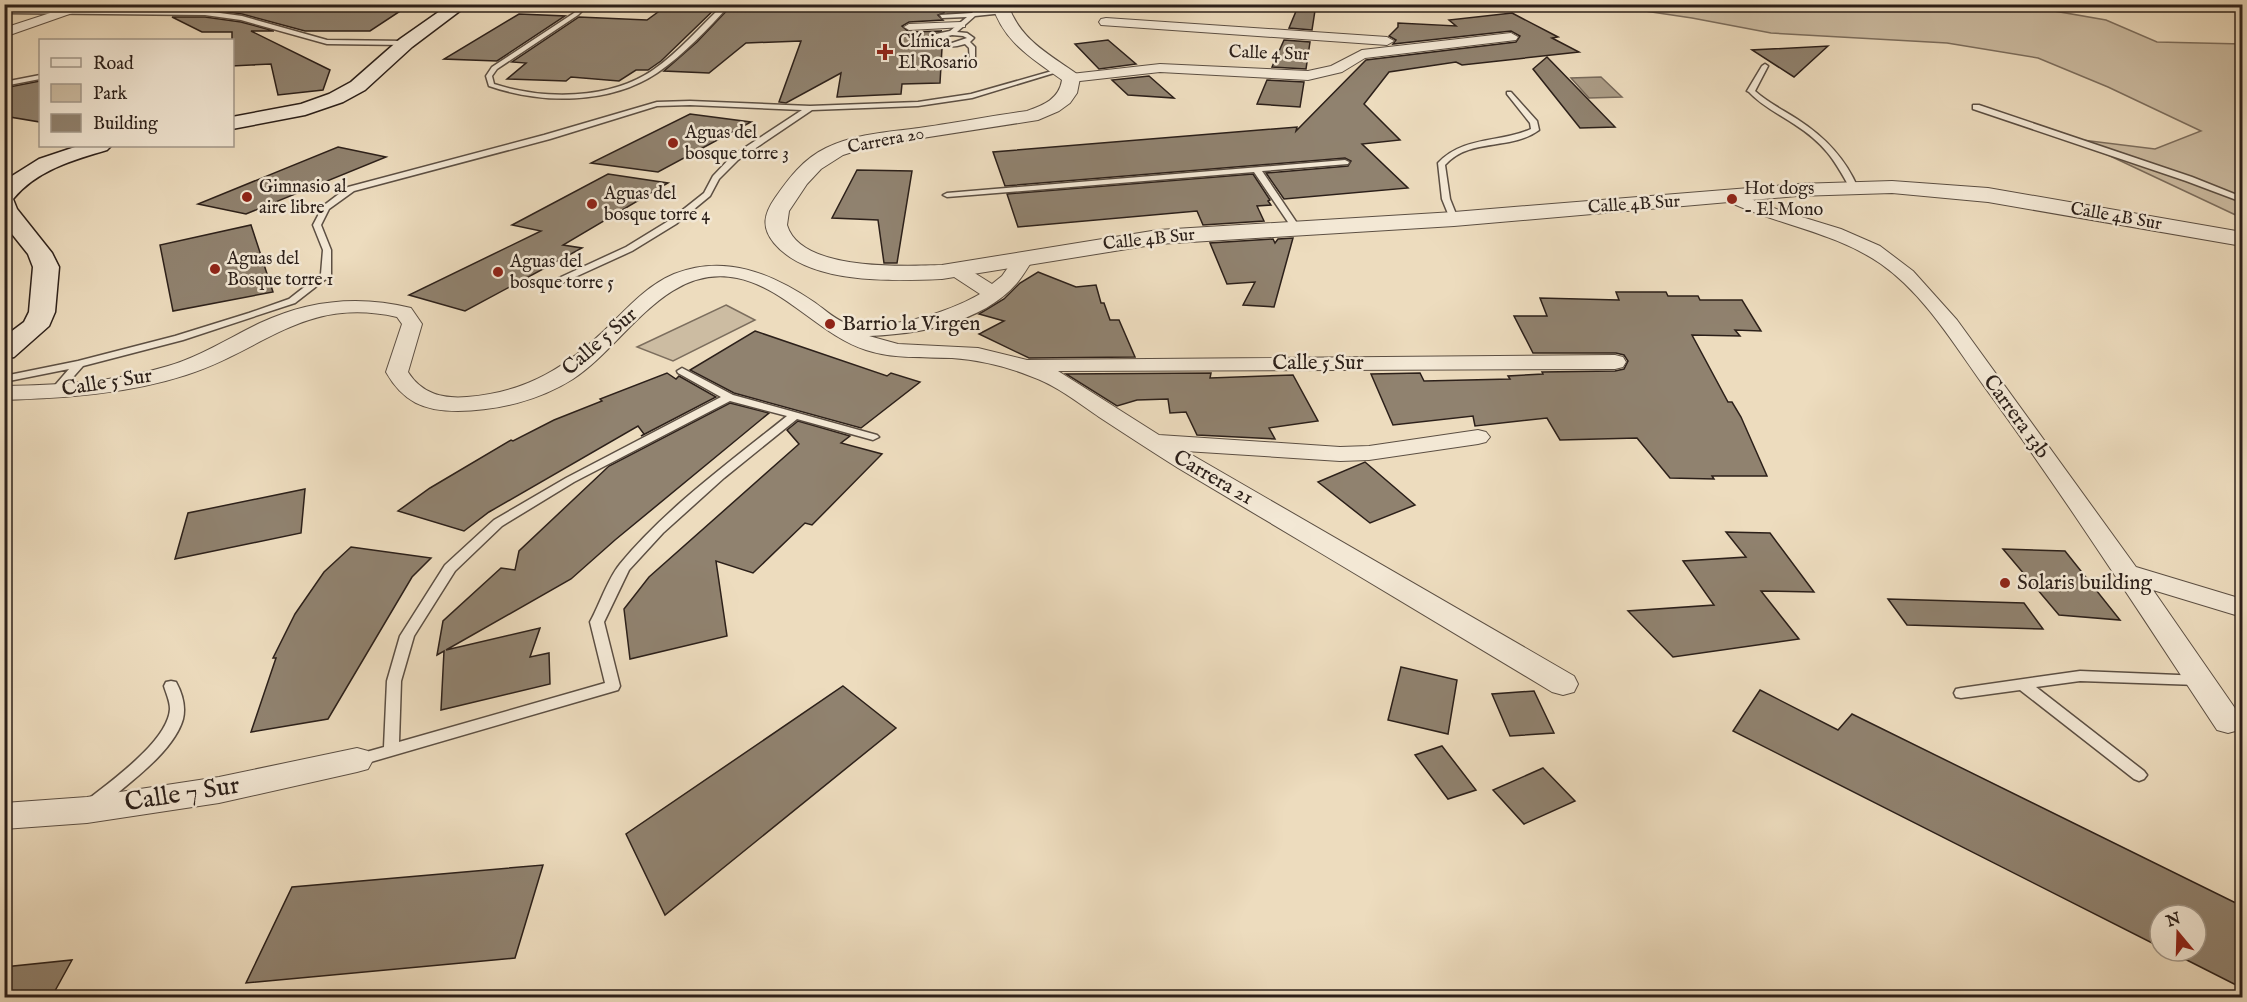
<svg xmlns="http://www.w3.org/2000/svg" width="2247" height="1002" font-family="'IM FELL English',serif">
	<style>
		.green { fill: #ccbca2; stroke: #7c6e5e; stroke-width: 1.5 }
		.water { fill: #ab9c86; stroke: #786a5b; stroke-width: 1.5 }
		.building { fill: #90826f; stroke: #2c201a; stroke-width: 1.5 }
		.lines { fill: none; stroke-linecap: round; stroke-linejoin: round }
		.service-casing { stroke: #5c4f43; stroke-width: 3 }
		.pedestrian-casing { stroke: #5c4f43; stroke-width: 2 }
		.minor-casing { stroke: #5c4f43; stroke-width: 2 }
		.tertiary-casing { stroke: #5c4f43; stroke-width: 2 }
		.secondary-casing { stroke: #2c201a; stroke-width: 3 }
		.service { fill: #f3e8d5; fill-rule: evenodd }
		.pedestrian { fill: #f3e8d5; fill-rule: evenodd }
		.minor { fill: #f3e8d5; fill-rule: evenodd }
		.tertiary { fill: #f3e8d5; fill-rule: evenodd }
		.secondary { fill: #f3e8d5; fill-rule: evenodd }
		.poi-dot { fill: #8f2418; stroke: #f3e8d5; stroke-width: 2 }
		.labels { text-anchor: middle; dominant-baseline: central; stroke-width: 5; stroke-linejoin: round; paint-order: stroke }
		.far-poi-label { font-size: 18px; fill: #2c201a; stroke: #f3e8d5; text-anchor: start }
		.far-street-label { font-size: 18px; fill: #2c201a; stroke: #f3e8d5 }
		.poi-label { font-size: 21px; fill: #2c201a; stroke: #f3e8d5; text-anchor: start }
		.street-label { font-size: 21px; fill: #2c201a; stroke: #f3e8d5 }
		.near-street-label { font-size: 26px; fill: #2c201a; stroke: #f3e8d5 }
	</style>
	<rect width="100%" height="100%" fill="#eddcbe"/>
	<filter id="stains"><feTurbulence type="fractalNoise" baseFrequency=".00333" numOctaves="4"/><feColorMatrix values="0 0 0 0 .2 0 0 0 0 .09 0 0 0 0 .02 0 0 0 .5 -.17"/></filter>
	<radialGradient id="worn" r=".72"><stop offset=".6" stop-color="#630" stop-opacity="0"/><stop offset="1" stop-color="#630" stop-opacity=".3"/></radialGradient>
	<g class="green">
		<polygon points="2014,4 2106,20 2157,42 2242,44 2242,218 2074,139 2155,149 2201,131 2108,87 2038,58 1947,43 1771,33 1692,18 1611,6 1409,7 1331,5"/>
		<polygon points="726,305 755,320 673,361 637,347"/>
	</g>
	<polygon class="water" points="1601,77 1622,97 1589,98 1571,78"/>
	<g class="building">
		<polygon points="146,4 411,4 370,31 305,31 242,14 205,9 154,8"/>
		<polygon points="669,4 720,4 661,61 648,70 636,70 619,81 571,77 566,81 507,79 526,63 512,62 579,17 647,20"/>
		<polygon points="733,4 944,4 944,13 938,15 943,20 909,22 902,26 909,32 942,31 935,32 927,39 942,48 940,83 902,84 901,94 837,97 841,73 786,103 779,102 801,41 746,43 709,73 664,71 697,42"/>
		<polygon points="1299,4 1316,4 1312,30 1289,28"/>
		<polygon points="1512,13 1558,37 1552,38 1579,52 1462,65 1456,62 1389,72 1364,104 1400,140 1362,144 1408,188 1284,199 1266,173 1348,166 1351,161 1345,158 1005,186 993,152 1297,127 1296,131 1366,60 1516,42 1520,36 1511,31 1393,44 1396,40 1389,36 1398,27 1398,23 1456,26 1449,20"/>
		<polygon points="519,14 565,16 497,61 444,59"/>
		<polygon points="172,17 205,17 241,22 274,31 251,31 330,70 323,90 278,95 271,64 232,66 232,32 202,32"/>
		<polygon points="1108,40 1136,64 1099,69 1075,44"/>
		<polygon points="1284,40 1310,42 1306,69 1272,67"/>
		<polygon points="1828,46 1794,77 1752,50"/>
		<polygon points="1547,57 1615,127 1580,128 1533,69"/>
		<polygon points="1149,76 1174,98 1128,95 1112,80"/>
		<polygon points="1267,80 1304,82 1300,107 1257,104"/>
		<polygon points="40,81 40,122 4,116 4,88"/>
		<polygon points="690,114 751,122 658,172 591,163"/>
		<polygon points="338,147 386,157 246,214 198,204"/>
		<polygon points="857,170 912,171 897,263 884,263 878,220 832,218"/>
		<polygon points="608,174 668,183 563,245 582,248 465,311 409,295 541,231 512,225"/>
		<polygon points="1253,174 1270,200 1268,201 1271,205 1257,206 1264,221 1203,225 1197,211 1018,227 1007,194"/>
		<polygon points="251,225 273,292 173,311 160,245"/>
		<polygon points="1293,238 1274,307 1243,305 1255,282 1227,284 1210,243 1273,239 1275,243 1278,239"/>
		<polygon points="1038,272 1076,287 1096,285 1101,303 1104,303 1110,320 1119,320 1135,357 1029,358 979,334 1004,321 979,314 1004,299 1020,283"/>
		<polygon points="1616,292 1666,292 1668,296 1698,296 1700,300 1742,300 1761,331 1735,330 1740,336 1692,335 1728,402 1732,402 1741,417 1767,476 1712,476 1714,479 1670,478 1637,438 1560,440 1547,418 1475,426 1473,416 1393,425 1371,374 1420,373 1424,381 1510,379 1508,376 1543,374 1542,372 1615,371 1624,369 1628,361 1624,355 1616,353 1533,353 1514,316 1547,316 1540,298 1619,300"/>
		<polygon points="755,331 887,376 891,373 920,382 861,428 734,393 690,370"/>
		<polygon points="667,373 676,379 679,376 716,397 641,436 644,434 638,426 489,512 464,531 398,511 430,488 511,440 513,441 554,420 602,401 600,399"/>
		<polygon points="1211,373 1210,378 1293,375 1318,421 1269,428 1275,439 1197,435 1186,412 1170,413 1168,399 1137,400 1117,406 1066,374"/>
		<polygon points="730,403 769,413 615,540 571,579 446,650 540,628 530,657 549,653 550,684 441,710 444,651 437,655 443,621 501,568 515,570 519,551 609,466"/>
		<polygon points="798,421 850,436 841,443 882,454 812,525 805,523 753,573 716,561 727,636 630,659 624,609 649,577 799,444 787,430"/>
		<polygon points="1365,462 1415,505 1370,523 1318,482"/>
		<polygon points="305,489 301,533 175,559 188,513"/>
		<polygon points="1726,532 1770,533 1814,592 1761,591 1799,639 1673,657 1628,611 1714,605 1683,561 1746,557"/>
		<polygon points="351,547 431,558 412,577 328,719 251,732 276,658 273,658 295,614 324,572"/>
		<polygon points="2003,549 2065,551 2120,620 2059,615"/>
		<polygon points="1888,599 2024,603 2043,629 1907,625"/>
		<polygon points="1401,667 1457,680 1448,734 1388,720"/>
		<polygon points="843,686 896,728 665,915 626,834"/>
		<polygon points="1760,690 1838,730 1852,714 2242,906 2242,988 2169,951 2196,951 2196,915 2160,915 2160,947 1733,731"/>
		<polygon points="1534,691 1554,733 1510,736 1492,694"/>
		<polygon points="1442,746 1476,790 1448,799 1415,755"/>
		<polygon points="1543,768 1575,801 1524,824 1493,790"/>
		<polygon points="543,865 515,958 246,983 292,887"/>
		<polygon points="72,960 51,998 4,998 4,967"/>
	</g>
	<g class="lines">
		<g class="service-casing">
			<g id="service">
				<path d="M575 4H581L584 9 578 15 497 69 492 76 494 84C544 100 609 100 653 70 679 52 701 26 724 4H731C708 28 684 55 657 73 609 105 541 104 489 86L486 76 492 67 574 13 578 9Z"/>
				<path d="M981 4H988L979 12 1001 11 1004 13 975 16 957 32 967 33 974 38 970 42 975 47V62L970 61 969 48 965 44C952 48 939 48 929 39L936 34 950 31 967 17 942 18 940 15 972 13ZM952 35 963 36 967 38 952 43 936 39Z"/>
				<polygon points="4,9 205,11 242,16 327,40 406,41 409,43 406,45 327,44 241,20 205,15 4,13"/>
				<path d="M1765 64 1768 66 1755 91C1767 102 1783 110 1797 119 1825 137 1845 158 1858 188L1857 190H1851C1834 159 1825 144 1794 124 1779 114 1762 106 1749 92L1747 91 1762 66Z"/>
				<polygon points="1059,69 1064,70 972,98 918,106 812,110 738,160 719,179 710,196 676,224 632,251 551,288 546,285 548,283 626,247 670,220 704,193 713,176 732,156 802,110 690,105 657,106 550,139 354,191 329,209 321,225 331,250 331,275 295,303 183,340 83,366 59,393 55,394 50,391 69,369 4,382 4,376 78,361 175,336 249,313 289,299 321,274 323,250 313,225 323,206 348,187 544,135 657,102 690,101 810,106 918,102 971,94"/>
				<polygon points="40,75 40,79 4,86 4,82"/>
				<path d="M1507 92H1511L1537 121 1539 130C1511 151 1470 137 1445 165L1450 199 1458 219 1451 221 1442 199 1438 163C1463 136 1500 143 1531 129L1530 123 1507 94Z"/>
				<polygon points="1973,105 1979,105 2192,177 2242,197 2242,202 2186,181 1973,109"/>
				<polygon points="1345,160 1349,162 1348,164 1262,171 1301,229 1297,232 1294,231 1254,172 947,197 943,195 947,193"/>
				<path d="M682 368 733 395 877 435 879 437 873 440 797 419 724 478 663 533 629 570 604 622 620 686 618 690 357 766 352 764 349 760 352 756 384 747 387 681 400 636 445 565 494 520 566 478 721 397 678 373 677 371ZM730 401 787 416C731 461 665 509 620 564 607 580 600 604 590 622L605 683 399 742 401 681 414 636 455 571 502 526 574 482Z"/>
				<polygon points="2080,671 2203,676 2205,680 2203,684 2198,685 2080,681 2036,687 2144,771 2147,775 2144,779 2139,781 2134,779 2020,690 1961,698 1956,697 1954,693 1956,689 1961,688"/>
				<path d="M171 681 176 682C182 693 186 706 183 719 175 748 137 777 114 796 109 800 102 808 95 810 91 812 91 811 86 809L84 805 86 801C111 781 168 741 170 709 170 701 166 693 164 686L166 682Z"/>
			</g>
		</g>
		<g class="pedestrian-casing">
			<polygon id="pedestrian" points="961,22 965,23 965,27 909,30 904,27 909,24"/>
		</g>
		<g class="minor-casing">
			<g id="minor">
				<polygon points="78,4 98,4 4,37 4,28"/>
				<polygon points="1106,18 1387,37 1394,41 1387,45 1101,25 1099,22 1101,19"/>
				<polygon points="1511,33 1518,37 1516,40 1365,58 1342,72 1308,80 1160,72 1071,82 1064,78 1071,74 1160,64 1308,71 1331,66 1362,50"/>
				<path d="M1733 192 1779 210 1841 229 1880 246 1913 271 1957 320 2136 567 2242 599V617L2153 590 2239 714 2242 720 2239 730 2228 733 2217 730C2141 615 2067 500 1986 389 1955 346 1925 295 1881 264 1835 232 1777 225 1727 201L1724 197 1727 193Z"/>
				<path d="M1023 254 1030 256 1033 260C1027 268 1023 276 1017 283 982 323 919 334 869 336L898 344 978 348 1027 360 1615 355 1623 357 1626 362 1623 367 1615 369 1058 371 1159 435 1340 447 1369 446 1478 430 1486 432 1490 437 1486 442 1478 444 1369 460 1340 461 1185 451 1574 676 1578 684 1574 692 1563 695 1552 692C1428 617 1303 542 1178 468 1151 451 1125 434 1099 417 1077 402 1056 385 1030 376 1005 366 979 360 952 358 923 357 894 359 866 350 819 335 786 288 737 278 665 263 625 345 573 379 540 400 497 411 458 411 424 411 403 402 386 372L402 324 397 317C305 296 264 350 186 375 127 394 65 398 4 400V386C59 385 116 382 168 366 201 356 229 338 260 323 309 300 359 295 411 308L422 324 408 372C422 394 443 399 467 397 528 392 567 367 610 325 629 306 648 285 674 274 725 254 771 273 814 302 824 309 838 322 849 324 890 330 945 314 980 294L951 275 948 271 951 267H965L992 284 1002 276 1016 256Z"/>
				<polygon points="357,748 368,751 373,760 368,769 357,772 219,803 87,823 4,829 4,803 87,797 219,777"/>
			</g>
		</g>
		<g class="tertiary-casing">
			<path id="tertiary" d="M992 4H1008C1019 39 1049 54 1077 74L1080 78 1077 93 1070 103 1059 111 1038 120 871 146 843 155 821 169 807 184 789 211 787 225C801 272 905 266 942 265L1158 230 1454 212 1797 184 1892 181 1988 188 2242 232V246L1988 202 1892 193 1797 196 1454 226 1158 244 942 279C893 281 809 285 774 243 761 227 764 214 775 198 789 178 803 159 826 148 855 134 888 132 919 128 955 123 991 116 1027 111 1044 105 1059 99 1062 80 1032 58 1003 42 992 4Z"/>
		</g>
		<g class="secondary-casing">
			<g id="secondary">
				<polygon points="450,4 469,4 412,47 365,90 343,102 305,115 232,129 232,117 301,104 329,94 351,82 400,39"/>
				<path d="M78 146H111L107 150C73 160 37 170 13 199L17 209 52 253 59 267 55 312 49 326 14 357 4 359V337L24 322 29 312 33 267 28 254 4 224V181L39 159Z"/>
			</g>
		</g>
		<use href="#service" class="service"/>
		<use href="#pedestrian" class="pedestrian"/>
		<use href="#minor" class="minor"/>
		<use href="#tertiary" class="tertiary"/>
		<use href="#secondary" class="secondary"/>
	</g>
	<g class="poi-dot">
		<path d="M882 43h6v6h6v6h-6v6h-6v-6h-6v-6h6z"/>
		<circle cx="673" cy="143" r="6"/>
		<circle cx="247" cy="197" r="6"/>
		<circle cx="1732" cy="199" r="6"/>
		<circle cx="592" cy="204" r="6"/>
		<circle cx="215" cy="269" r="6"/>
		<circle cx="498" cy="272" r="6"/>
		<circle cx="830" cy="324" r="6"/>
		<circle cx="2005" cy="583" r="6"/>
	</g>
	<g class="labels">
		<g class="far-poi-label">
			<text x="898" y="42">Clínica<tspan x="898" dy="21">El Rosario</tspan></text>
			<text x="685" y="133">Aguas del<tspan x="685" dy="21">bosque torre 3</tspan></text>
			<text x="259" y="187">Gimnasio al<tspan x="259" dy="21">aire libre</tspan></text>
			<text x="1744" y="189">Hot dogs<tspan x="1744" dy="21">- El Mono</tspan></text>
			<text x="604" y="194">Aguas del<tspan x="604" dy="21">bosque torre 4</tspan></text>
			<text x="227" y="259">Aguas del<tspan x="227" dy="21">Bosque torre 1</tspan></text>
			<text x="510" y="262">Aguas del<tspan x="510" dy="21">bosque torre 5</tspan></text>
		</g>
		<g class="far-street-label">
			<text transform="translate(1269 54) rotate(2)">Calle 4 Sur</text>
			<text transform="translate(886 141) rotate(-11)">Carrera 20</text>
			<text transform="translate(1634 205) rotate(-4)">Calle 4B Sur</text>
			<text transform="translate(2116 217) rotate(10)">Calle 4B Sur</text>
			<text transform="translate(1149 240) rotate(-6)">Calle 4B Sur</text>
		</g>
		<g class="poi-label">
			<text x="842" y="324">Barrio la Virgen</text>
			<text x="2017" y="583">Solaris building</text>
		</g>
		<g class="street-label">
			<text transform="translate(600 342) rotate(-41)">Calle 5 Sur</text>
			<text x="1318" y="363">Calle 5 Sur</text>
			<text transform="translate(107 383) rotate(-9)">Calle 5 Sur</text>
			<text transform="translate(2016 417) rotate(54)">Carrera 13b</text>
			<text transform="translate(1213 478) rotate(30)">Carrera 21</text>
		</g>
		<g class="near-street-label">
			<text transform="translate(182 794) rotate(-9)">Calle 7 Sur</text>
		</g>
	</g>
	<rect width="2247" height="1002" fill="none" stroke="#eddcbe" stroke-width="24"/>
	<rect x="6" y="6" width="2235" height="990" fill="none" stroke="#2c201a" stroke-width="3"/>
	<rect x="12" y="12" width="2223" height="978" fill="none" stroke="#2c201a" stroke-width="1.5"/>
	<rect x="39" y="39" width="195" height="108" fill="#f3e8d5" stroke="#a3988a" stroke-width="1.5"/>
	<rect x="51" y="58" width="30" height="9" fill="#f3e8d5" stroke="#a3988a" stroke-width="1.5"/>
	<text x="93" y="69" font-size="18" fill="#2c201a">Road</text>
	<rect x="51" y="84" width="30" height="18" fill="#ccbca2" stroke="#a3988a" stroke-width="1.5"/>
	<text x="93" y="99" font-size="18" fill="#2c201a">Park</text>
	<rect x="51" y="114" width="30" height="18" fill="#90826f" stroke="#a3988a" stroke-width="1.5"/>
	<text x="93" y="129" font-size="18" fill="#2c201a">Building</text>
	<g transform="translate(2178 933) rotate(341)"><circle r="28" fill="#f3e8d5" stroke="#a3988a" stroke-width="1.5"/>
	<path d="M0-4.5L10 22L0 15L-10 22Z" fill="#8f2418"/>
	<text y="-9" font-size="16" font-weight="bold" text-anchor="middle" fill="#2c201a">N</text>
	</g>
	<rect width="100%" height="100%" filter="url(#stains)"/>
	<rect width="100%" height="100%" fill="url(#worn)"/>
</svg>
